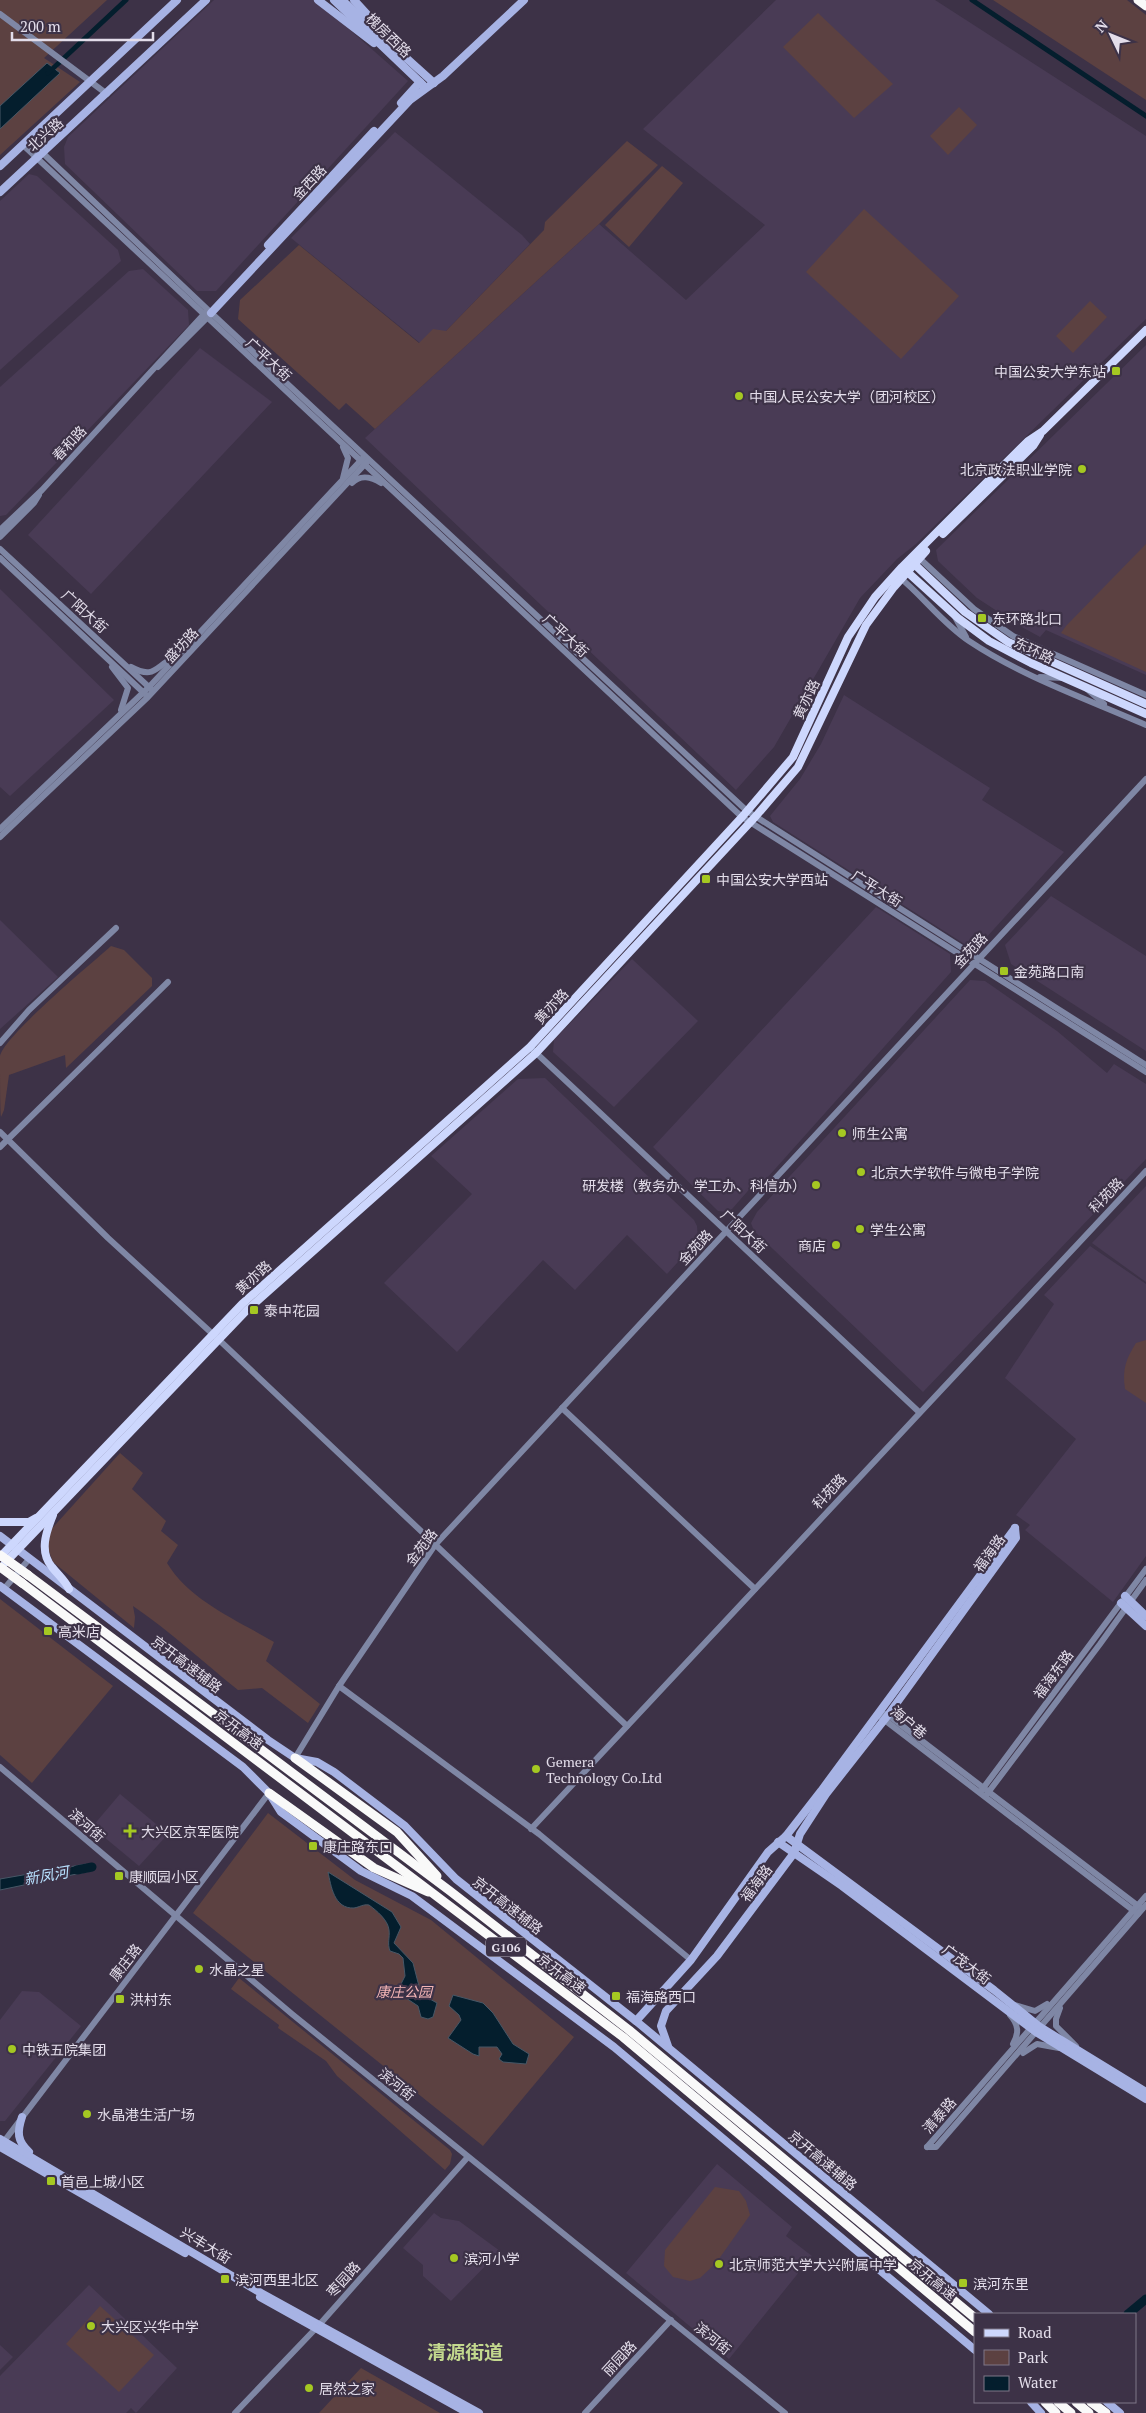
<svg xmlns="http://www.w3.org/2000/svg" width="1146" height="2413" font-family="'PT Serif','Noto Sans SC',serif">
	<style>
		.built { fill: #493b55 }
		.green { fill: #5c4141 }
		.water { fill: #041e2d; stroke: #475766 }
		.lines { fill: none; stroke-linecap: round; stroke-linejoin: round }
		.canal { stroke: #041e2d; stroke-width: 5 }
		.river { stroke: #041e2d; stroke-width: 9 }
		.tertiary { stroke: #7f87a5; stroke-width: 6 }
		.secondary { stroke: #a7b3e4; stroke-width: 8 }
		.primary { stroke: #cdd7fd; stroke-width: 8 }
		.motorway { stroke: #f9f9f9; stroke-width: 9 }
		.motorway-bridge { stroke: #f9f9f9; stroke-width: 9 }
		.poi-dot { fill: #a5c822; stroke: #3d3247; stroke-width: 2 }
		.labels { text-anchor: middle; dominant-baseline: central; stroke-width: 4.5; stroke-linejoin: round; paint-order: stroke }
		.shield { fill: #3d3247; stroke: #b1aab9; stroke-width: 1 }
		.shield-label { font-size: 12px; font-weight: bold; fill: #e3ddea }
		.street-label { font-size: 14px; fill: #e3ddea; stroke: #3d3247 }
		.poi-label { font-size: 14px; fill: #e3ddea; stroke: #3d3247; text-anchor: start }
		.park-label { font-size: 14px; font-style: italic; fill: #f3b4b5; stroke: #3d3247 }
		.water-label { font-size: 15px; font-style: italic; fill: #b7e0fe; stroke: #3d3247 }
		.district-label { font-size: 19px; font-weight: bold; fill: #c3d88e; stroke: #3d3247 }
	</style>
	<rect width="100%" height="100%" fill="#3d3247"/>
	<g class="built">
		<polygon points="214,0 316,0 408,81 216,291 197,291 65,164 64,147 68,137"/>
		<polygon points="776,0 935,0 1146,136 1146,319 916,544 897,559 860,598 774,747 736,790 365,438 599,224 686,300 765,225 643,129"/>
		<polygon points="395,132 522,235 530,244 446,331 420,343 291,238"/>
		<polygon points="29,174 37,176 118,250 121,261 0,370 0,201"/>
		<polygon points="143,269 188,310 189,325 6,515 0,516 0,387 129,271"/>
		<polygon points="1146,345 1146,675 1046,630 1040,637 1020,626 977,598 938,561 936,550"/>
		<polygon points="200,348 272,402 91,594 28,535"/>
		<polygon points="0,589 114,700 10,796 0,787"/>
		<polygon points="844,695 990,788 982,800 1064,852 984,940 966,945 773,822 770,816 800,779 821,744"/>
		<polygon points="1051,896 1146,956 1146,1051 1011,964 1005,945"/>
		<polygon points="876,907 950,954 951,972 767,1178 754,1184 732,1209 726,1212 718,1211 653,1147"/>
		<polygon points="0,920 58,977 0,1029"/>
		<polygon points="632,959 698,1021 614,1107 553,1052 554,1040"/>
		<polygon points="970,980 985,981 1057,1031 1107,1073 1114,1064 1146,1084 1146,1159 923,1392 754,1231 751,1223 757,1212"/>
		<polygon points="545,1078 694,1220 697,1226 698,1240 667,1274 627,1235 575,1290 543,1260 457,1352 384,1283 472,1194 431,1156 518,1079"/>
		<polygon points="1146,1186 1146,1282 1092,1243"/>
		<polygon points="1090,1246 1146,1284 1146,1556 1113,1602 1025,1530 1030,1525 1016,1515 1076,1439 1005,1378 1054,1304 1044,1295"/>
		<polygon points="120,1794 168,1834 139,1866 92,1827"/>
		<polygon points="22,1991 39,1992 81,2026 5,2121 0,2121 0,2020"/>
		<polygon points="717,2164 792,2227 786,2236 812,2256 729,2359 626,2273"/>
		<polygon points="434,2213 441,2218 459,2221 500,2251 451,2301 423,2276 423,2265 403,2248"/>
		<polygon points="89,2285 177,2368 136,2413 131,2408 126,2413 0,2413 0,2376"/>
		<polygon points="0,2345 13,2357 0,2370"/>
	</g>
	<g class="green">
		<polygon points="0,0 107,0 44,58 80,82 0,155"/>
		<polygon points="993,0 1127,0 1146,15 1146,100"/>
		<polygon points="818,13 893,84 854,118 783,47"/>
		<polygon points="959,107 977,125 948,155 930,136"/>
		<polygon points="627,141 658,165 599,224 375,429 346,403 339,410 238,319 240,300 299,245 419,343 433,329 446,331 544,230 545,222"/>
		<polygon points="662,166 683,183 629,247 605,225"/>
		<polygon points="864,209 959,296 901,359 806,272"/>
		<polygon points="1090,301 1107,317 1073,353 1056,336"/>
		<polygon points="1146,544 1146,672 1061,633 1066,626"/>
		<path d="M111 946 124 950 152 978V986L66 1068 65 1055 9 1075 4 1110 1 1117C0 1110 0 1065 0 1056 5 1035 91 964 111 946Z"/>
		<path d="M1146 1340V1403L1125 1389C1122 1369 1126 1359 1136 1343Z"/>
		<path d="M120 1453 143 1473 132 1489 166 1521 161 1531 178 1545 167 1563C190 1601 237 1620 274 1642L266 1661 320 1704 308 1723 262 1688 238 1690C203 1662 170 1631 133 1606L135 1617 134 1628 53 1562 47 1546V1534Z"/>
		<polygon points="0,1599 113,1686 32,1783 0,1755"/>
		<polygon points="268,1813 355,1880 431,1920 574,2037 483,2146 193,1913"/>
		<polygon points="239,1978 450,2150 452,2154 450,2164 445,2170 337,2076 326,2061 278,2028 279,2025 231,1989"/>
		<polygon points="715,2187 739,2191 746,2201 750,2215 716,2263 700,2278 690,2281 673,2277 664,2266 665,2250"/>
		<polygon points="100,2306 154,2355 119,2392 66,2344"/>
		<polygon points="361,2368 440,2413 319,2413"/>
	</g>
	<g class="water">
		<polygon points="47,63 60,73 0,129 0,106"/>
		<polygon points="86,1864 91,1871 0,1890 0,1879"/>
		<path d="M328 1872 392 1912 401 1927 394 1943 413 1963 421 1994 437 2003 433 2017 428 2019 421 2017 418 2006 403 1996 400 1986 405 1976 403 1958 399 1954 390 1951C387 1943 390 1938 389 1930 388 1920 377 1911 369 1905 363 1904 360 1907 354 1908 334 1909 331 1886 328 1872Z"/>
		<polygon points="453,1995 483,2003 493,2013 513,2044 529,2054 526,2064 503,2062 499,2059 502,2054 497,2047 479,2047 479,2056 473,2054 448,2038 461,2020 459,2015 449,2006"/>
	</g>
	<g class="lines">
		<g class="canal">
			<polyline points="972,0 1146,116"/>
			<polyline points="48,73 126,0"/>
		</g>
		<g class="river">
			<polyline points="77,1870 92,1867"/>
			<polyline points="1128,2314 1146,2299"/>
		</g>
		<g class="tertiary">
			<polyline points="0,14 107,94"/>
			<polyline points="29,140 208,310 747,811 1146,1065"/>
			<polyline points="23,145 742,817 1146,1072"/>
			<polyline points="158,367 209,316"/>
			<polyline points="343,478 348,458 343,447"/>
			<path d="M352 483C361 474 371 477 381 483"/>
			<polyline points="0,530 42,490 205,313"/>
			<polyline points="0,537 34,503 39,495"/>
			<polyline points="0,549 151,689"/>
			<polyline points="917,556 974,609 1013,636 1146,695"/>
			<polyline points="0,558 145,694"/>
			<path d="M898 576C923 596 942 623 969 641 1023 677 1087 699 1146 725"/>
			<polyline points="954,615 966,637"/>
			<polyline points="112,667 128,688 121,710"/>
			<path d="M131 667C155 680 155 666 175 657"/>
			<polyline points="1040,677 1063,678"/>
			<polyline points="1087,689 1104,704"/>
			<polyline points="0,829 149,687 363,458"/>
			<polyline points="0,837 148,697 366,463"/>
			<polyline points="0,1043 29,1010 116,928"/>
			<polyline points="533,1050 919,1412"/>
			<polyline points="0,1132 108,1238 217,1338 627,1726"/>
			<polyline points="0,1147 168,982"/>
			<polyline points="562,1408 755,1589"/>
			<polyline points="4,1589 30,1558"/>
			<polyline points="339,1686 539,1834 691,1960"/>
			<polyline points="879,1712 888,1715 1142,1909"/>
			<polyline points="882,1718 1138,1914"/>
			<polyline points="295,1758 339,1686 435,1545 1146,779"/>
			<polyline points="0,1767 292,2014 785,2413"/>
			<polyline points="981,1791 1146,1569"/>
			<polyline points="987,1794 1100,1644 1146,1580"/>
			<polyline points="531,1829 1146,1171"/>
			<polyline points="1015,2005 1035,2011 1047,2004"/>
			<polyline points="1060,2008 1056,2019 1056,2026 1076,2046"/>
			<path d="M1010 2015C1019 2025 1019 2033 1013 2044"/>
			<polyline points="1023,2053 1037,2044 1059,2048"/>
			<polyline points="2,2144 269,1793"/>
			<polyline points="927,2147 1146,1896"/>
			<polyline points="927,2147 936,2147 1146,1905"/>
			<polyline points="235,2413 320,2324 467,2158"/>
			<polyline points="585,2413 671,2320"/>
		</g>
		<g class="secondary">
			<polyline points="318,0 374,43"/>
			<polyline points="334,0 423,85"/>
			<polyline points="342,0 434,83"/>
			<polyline points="354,0 385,34"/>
			<polyline points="401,103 420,82"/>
			<polyline points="0,166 177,0"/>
			<polyline points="0,192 206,0"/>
			<polyline points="268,245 374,131"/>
			<polyline points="211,313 410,100 443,76 524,0"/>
			<polyline points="0,1536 268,1740 295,1758 317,1762 334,1772 405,1826 456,1879 636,2021 989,2314"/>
			<polyline points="0,1586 243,1767 269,1793 281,1812 361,1871 412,1896 614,2047 975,2350"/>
			<polyline points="1125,1596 1146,1616"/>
			<polyline points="1121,1603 1146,1626"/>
			<polyline points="786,1836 994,1990 1040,2027 1146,2092"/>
			<polyline points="778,1842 842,1886 1036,2032 1146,2099"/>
			<polyline points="636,2021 691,1960 768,1852 786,1836 821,1791 1015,1528"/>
			<polyline points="668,2046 661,2026 666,2011 717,1956 794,1853 800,1834 826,1794 888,1715 1016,1538 1015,1528"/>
			<path d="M22 2117C17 2132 17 2141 29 2152"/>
			<polyline points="0,2139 261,2293 479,2413"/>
			<polyline points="0,2147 185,2253"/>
			<polyline points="260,2297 468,2413"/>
			<polyline points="1031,2402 1041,2413"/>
			<polyline points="1107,2402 1120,2413"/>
		</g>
		<g class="primary">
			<polyline points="943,534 1033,446 1040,435"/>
			<polyline points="911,561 965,612 1008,642 1146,704"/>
			<polyline points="903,568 958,618 989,641 1031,663 1146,714"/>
			<path d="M53 1515C46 1532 39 1552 52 1567 58 1575 65 1580 69 1589"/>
			<polyline points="0,1522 29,1522 36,1518"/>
			<polyline points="0,1557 242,1304 530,1047 742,817 793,757 848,637 875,597 902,567 1028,441 1043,431 1146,330"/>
			<polyline points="5,1563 247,1310 536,1053 756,816 798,767 866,625 894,587 926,551"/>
		</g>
		<g class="motorway">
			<polyline points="1138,0 1146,6"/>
			<polyline points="28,1575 450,1891 629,2030 975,2318"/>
			<polyline points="22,1583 623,2037 975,2332"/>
			<polyline points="295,1758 397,1832 437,1876"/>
			<polyline points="269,1793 374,1868 428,1892"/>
			<polyline points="1045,2402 1056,2413"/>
			<polyline points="1058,2402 1071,2413"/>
			<polyline points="1076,2402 1089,2413"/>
			<polyline points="1091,2402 1106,2413"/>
		</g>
		<g class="motorway-bridge">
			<polyline points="0,1555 28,1575"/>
			<polyline points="0,1567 22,1583"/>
		</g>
	</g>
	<g class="poi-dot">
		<rect x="1111" y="366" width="10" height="10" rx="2.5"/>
		<circle cx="739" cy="396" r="5"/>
		<circle cx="1082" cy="469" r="5"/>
		<rect x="977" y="613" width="10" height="10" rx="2.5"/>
		<rect x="701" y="874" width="10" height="10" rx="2.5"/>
		<rect x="999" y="966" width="10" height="10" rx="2.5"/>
		<circle cx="842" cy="1133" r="5"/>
		<circle cx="861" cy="1172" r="5"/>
		<circle cx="816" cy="1185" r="5"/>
		<circle cx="860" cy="1229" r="5"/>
		<circle cx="836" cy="1245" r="5"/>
		<rect x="249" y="1305" width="10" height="10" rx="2.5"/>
		<rect x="43" y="1626" width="10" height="10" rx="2.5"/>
		<circle cx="536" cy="1769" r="5"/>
		<path d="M127.5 1823.5h5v5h5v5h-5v5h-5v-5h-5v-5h5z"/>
		<rect x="308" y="1841" width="10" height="10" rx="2.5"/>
		<rect x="114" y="1871" width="10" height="10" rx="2.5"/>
		<circle cx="199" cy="1969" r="5"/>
		<rect x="611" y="1991" width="10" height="10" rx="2.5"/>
		<rect x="115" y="1994" width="10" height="10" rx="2.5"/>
		<circle cx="12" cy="2049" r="5"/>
		<circle cx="87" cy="2114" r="5"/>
		<rect x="46" y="2176" width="10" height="10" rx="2.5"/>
		<circle cx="454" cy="2258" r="5"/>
		<circle cx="719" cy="2264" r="5"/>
		<rect x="220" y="2274" width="10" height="10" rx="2.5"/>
		<rect x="958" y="2278" width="10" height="10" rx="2.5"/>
		<circle cx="91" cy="2326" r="5"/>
		<circle cx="309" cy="2388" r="5"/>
	</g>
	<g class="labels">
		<rect class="shield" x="486" y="1937.5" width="40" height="19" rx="4"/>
		<g class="shield-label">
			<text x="506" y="1947">G106</text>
		</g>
		<g class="street-label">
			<text transform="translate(389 35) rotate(44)">槐房西路</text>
			<text transform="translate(45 134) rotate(-42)">北兴路</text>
			<text transform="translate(309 182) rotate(-47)">金西路</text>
			<text transform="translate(269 359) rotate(43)">广平大街</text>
			<text transform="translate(69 443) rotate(-47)">春和路</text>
			<text transform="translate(85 611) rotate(42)">广阳大街</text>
			<text transform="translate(566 635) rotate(43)">广平大街</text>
			<text transform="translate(181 645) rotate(-47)">盛坊路</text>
			<text transform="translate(1034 650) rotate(25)">东环路</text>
			<text transform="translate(806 699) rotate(-65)">黄亦路</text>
			<text transform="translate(877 888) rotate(32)">广平大街</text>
			<text transform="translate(970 950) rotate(-47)">金苑路</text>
			<text transform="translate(551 1006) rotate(-47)">黄亦路</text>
			<text transform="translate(1106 1195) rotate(-46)">科苑路</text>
			<text transform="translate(744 1231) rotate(43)">广阳大街</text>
			<text transform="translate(695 1247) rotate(-47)">金苑路</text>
			<text transform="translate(253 1277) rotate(-42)">黄亦路</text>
			<text transform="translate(829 1491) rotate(-47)">科苑路</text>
			<text transform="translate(421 1547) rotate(-53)">金苑路</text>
			<text transform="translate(989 1553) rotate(-54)">福海路</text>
			<text transform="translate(187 1664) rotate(37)">京开高速辅路</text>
			<text transform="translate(1053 1674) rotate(-54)">福海东路</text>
			<text transform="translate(909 1722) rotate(40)">海户巷</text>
			<text transform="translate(239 1729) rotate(37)">京开高速</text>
			<text transform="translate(87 1825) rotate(41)">滨河街</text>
			<text transform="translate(756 1883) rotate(-53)">福海路</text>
			<text transform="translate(508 1905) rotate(38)">京开高速辅路</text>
			<text transform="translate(125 1962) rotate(-52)">康庄路</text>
			<text transform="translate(967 1964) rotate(37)">广茂大街</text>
			<text transform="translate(562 1973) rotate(37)">京开高速</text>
			<text transform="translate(397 2084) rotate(39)">滨河街</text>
			<text transform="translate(939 2115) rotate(-49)">清泰路</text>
			<text transform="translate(823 2160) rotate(40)">京开高速辅路</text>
			<text transform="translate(206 2245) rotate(31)">兴丰大街</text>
			<text transform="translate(343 2279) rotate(-48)">枣园路</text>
			<text transform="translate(933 2279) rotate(40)">京开高速</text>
			<text transform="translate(713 2338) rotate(39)">滨河街</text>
			<text transform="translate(619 2358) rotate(-47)">丽园路</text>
		</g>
		<g class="poi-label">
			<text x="1106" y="371" text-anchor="end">中国公安大学东站</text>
			<text x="749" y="396">中国人民公安大学（团河校区）</text>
			<text x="1072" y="469" text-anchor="end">北京政法职业学院</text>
			<text x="992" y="618">东环路北口</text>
			<text x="716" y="879">中国公安大学西站</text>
			<text x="1014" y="971">金苑路口南</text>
			<text x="852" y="1133">师生公寓</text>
			<text x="871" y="1172">北京大学软件与微电子学院</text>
			<text x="806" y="1185" text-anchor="end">研发楼（教务办、学工办、科信办）</text>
			<text x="870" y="1229">学生公寓</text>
			<text x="826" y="1245" text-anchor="end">商店</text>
			<text x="264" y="1310">泰中花园</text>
			<text x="58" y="1631">高米店</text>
			<text x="546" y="1761">Gemera<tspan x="546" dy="16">Technology Co.Ltd</tspan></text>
			<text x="141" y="1831">大兴区京军医院</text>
			<text x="323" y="1846">康庄路东口</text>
			<text x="129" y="1876">康顺园小区</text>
			<text x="209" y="1969">水晶之星</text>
			<text x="626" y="1996">福海路西口</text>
			<text x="130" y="1999">洪村东</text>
			<text x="22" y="2049">中铁五院集团</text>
			<text x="97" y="2114">水晶港生活广场</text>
			<text x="61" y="2181">首邑上城小区</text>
			<text x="464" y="2258">滨河小学</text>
			<text x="729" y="2264">北京师范大学大兴附属中学</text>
			<text x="235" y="2279">滨河西里北区</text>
			<text x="973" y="2283">滨河东里</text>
			<text x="101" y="2326">大兴区兴华中学</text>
			<text x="319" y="2388">居然之家</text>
		</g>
		<g class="park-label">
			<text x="404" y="1991">康庄公园</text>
		</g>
		<g class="water-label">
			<text transform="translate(46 1875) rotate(-10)">新凤河</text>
		</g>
		<g class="district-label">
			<text x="465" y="2351">清源街道</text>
		</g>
	</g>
	<rect x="974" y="2313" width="162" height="90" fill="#3d3247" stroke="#7f7688"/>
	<rect x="984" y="2329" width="25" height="8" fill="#cdd7fd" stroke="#7f7688"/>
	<text x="1018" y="2338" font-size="15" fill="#e3ddea">Road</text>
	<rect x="984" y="2350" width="25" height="15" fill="#5c4141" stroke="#7f7688"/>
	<text x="1018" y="2363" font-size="15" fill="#e3ddea">Park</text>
	<rect x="984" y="2376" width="25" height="15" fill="#041e2d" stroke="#7f7688"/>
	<text x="1018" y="2388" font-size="15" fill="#e3ddea">Water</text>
	<g transform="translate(1111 35) rotate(313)" stroke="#3d3247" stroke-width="4" paint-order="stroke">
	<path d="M0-4L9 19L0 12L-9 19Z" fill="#e3ddea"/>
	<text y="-8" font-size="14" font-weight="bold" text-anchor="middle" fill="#e3ddea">N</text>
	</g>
	<path d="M12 32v8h141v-8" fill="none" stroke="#e3ddea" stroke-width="2.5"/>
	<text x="20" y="32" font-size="15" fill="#e3ddea" stroke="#3d3247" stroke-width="4" paint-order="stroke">200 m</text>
</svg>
